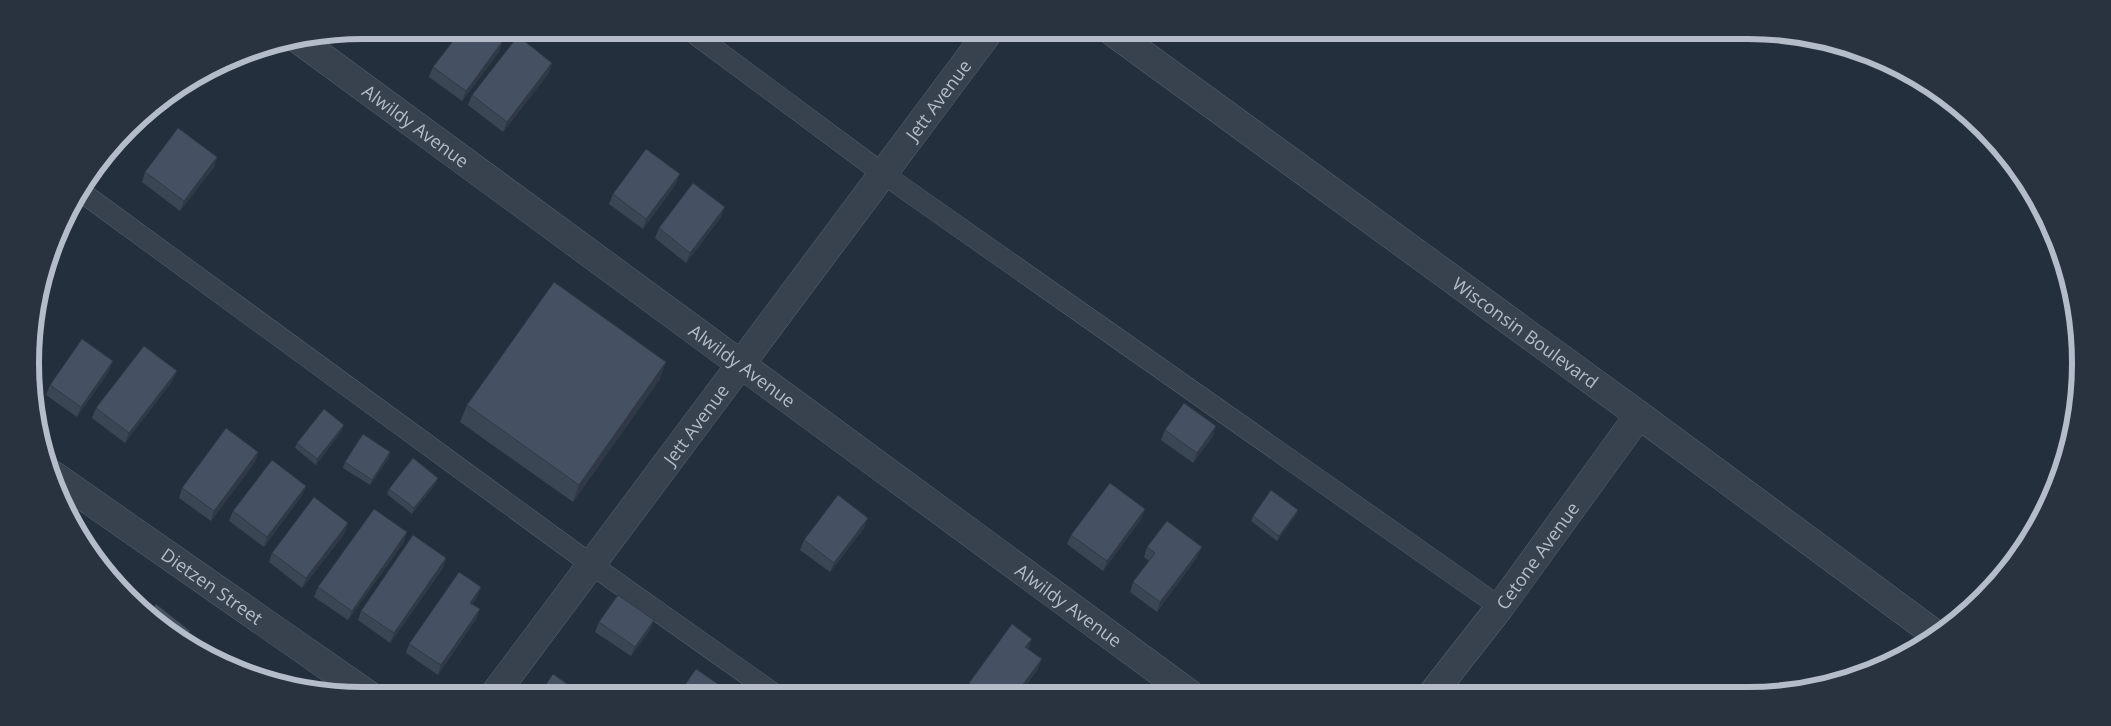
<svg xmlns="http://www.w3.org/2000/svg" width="2111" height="726" font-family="'Open Sans',sans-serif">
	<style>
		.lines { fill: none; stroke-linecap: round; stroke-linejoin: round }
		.lane-casing { stroke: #565f6c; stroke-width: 21 }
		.street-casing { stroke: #565f6c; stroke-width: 29 }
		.lane { stroke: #38414e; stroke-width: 20 }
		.street { stroke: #38414e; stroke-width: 28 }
		.wall { fill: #3b4654 }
		.shaded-wall { fill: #303945 }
		.building { fill: #455162; stroke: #303945 }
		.labels { text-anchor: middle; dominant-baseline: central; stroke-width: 5; stroke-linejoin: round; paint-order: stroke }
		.street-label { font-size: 18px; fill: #b4bcc9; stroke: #1d2633 }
		.rim { fill: none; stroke: #b4bcc9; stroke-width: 6 }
	</style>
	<rect width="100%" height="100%" fill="#242f3e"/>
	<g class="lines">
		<g class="lane-casing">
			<g id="lane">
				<polyline points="696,35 882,173 1500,607"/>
				<polyline points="80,191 592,565 776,695"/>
			</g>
		</g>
		<g class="street-casing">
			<g id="street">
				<path id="s1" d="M1114 33 1639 415 1935 634"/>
				<path id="s2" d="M295 37 1190 694"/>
				<path id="s3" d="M53 475 370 696"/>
				<path id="s4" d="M1432 694 1500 607 1639 415"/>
				<path id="s5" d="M493 696 988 33"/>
			</g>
		</g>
		<use href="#lane" class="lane"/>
		<use href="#street" class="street"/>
	</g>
	<g class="wall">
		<polygon points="502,42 499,52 462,101 429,77 433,67"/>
		<polygon points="552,63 549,73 503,132 468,105 472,95"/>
		<polygon points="217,157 214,167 180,211 142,182 145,172"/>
		<polygon points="676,184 643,229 609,204 613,194"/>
		<polygon points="721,217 686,263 655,238 659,228"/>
		<polygon points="109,371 77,417 46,395 50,385"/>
		<polygon points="660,379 573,502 460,422 467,405"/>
		<polygon points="173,380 125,443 92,418 96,408"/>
		<polygon points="342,430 316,465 295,448 297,443"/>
		<polygon points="1165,430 1213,436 1193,463 1161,440"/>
		<polygon points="258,452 255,462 211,521 179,498 182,488"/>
		<polygon points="389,458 370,485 343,468 345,462"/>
		<polygon points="438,478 436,483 412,514 387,494 389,489"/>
		<polygon points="306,486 302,495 264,547 229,521 233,511"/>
		<polygon points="1145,509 1141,519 1103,571 1067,544 1071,535"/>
		<polygon points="1296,515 1277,541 1251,521 1253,516"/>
		<polygon points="864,528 830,572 800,550 804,540"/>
		<polygon points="345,533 302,588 269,562 272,553"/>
		<polygon points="404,542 348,620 314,597 318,587"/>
		<polygon points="1147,547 1198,556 1157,612 1130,592 1133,582 1149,561 1144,557"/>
		<polygon points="446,558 443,568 390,643 358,620 361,611"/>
		<polygon points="481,587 477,597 472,604 480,609 476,619 438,675 406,653 409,644"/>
		<polygon points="654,620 650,630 631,656 595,632 599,622"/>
		<polygon points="1028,649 1038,669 1019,695 969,695 966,692 969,683"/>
	</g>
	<g class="shaded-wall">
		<polygon points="502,42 499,52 462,101 466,91"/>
		<polygon points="552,63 549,73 503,132 507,122"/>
		<polygon points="217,157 214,167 180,211 184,201"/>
		<polygon points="680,174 676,184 643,229 646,219"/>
		<polygon points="725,207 721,217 686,263 690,253"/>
		<polygon points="113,361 109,371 77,417 81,407"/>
		<polygon points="666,362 660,379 573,502 579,485"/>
		<polygon points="177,371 173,380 125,443 129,433"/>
		<polygon points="344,425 342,430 316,465 317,459"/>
		<polygon points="1216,426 1213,436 1193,463 1197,453"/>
		<polygon points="258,452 255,462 211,521 214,511"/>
		<polygon points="390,452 389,458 370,485 372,480"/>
		<polygon points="438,478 436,483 412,514 414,508"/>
		<polygon points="306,486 302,495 264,547 267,537"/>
		<polygon points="1145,509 1141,519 1103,571 1107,561"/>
		<polygon points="1298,510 1296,515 1277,541 1279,536"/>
		<polygon points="868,518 864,528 830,572 834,563"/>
		<polygon points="348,523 345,533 302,588 306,578"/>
		<polygon points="407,532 404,542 348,620 352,611"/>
		<polygon points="1202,547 1198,556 1157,612 1160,602"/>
		<polygon points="446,558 443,568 390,643 394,633"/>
		<polygon points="481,587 477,597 466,612 470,603"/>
		<polygon points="480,609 476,619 438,675 441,665"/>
		<polygon points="654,620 650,630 631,656 635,647"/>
		<polygon points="190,631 186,640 185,643 181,641"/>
		<polygon points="1032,639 1029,649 1022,657 1025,647"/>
		<polygon points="1042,659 1038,669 1019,695 1015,695"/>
	</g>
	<g class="building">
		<polygon points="457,36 493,36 502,42 466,91 433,67"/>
		<polygon points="518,36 552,63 507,122 472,95"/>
		<polygon points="178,128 217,157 184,201 145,172"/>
		<polygon points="646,149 680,174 646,219 613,194"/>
		<polygon points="693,183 725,207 690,253 659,228"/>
		<polygon points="554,282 666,362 579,485 467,405"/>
		<polygon points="82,339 113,361 81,407 50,385"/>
		<polygon points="144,346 177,371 129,433 96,408"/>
		<polygon points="1184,403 1216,426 1197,453 1165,430"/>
		<polygon points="324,409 344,425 317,459 297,443"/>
		<polygon points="226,428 258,452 214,511 182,488"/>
		<polygon points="363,434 390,452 372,480 345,462"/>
		<polygon points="413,458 438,478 414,508 389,489"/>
		<polygon points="272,460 306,486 267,537 233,511"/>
		<polygon points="1110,483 1145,509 1107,561 1071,535"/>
		<polygon points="1271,490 1298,510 1279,536 1253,516"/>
		<polygon points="838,495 868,518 834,563 804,540"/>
		<polygon points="314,497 348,523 306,578 272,553"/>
		<polygon points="374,509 407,532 352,611 318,587"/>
		<polygon points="1167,521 1202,547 1160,602 1133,582 1155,553 1147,547"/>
		<polygon points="413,535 446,558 394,633 361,611"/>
		<polygon points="459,572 481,587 470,603 480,609 441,665 409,644"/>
		<polygon points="113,581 148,604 143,611 127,598"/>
		<polygon points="618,595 654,620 635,647 599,622"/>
		<polygon points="156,604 190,631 181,641 178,640 148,615"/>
		<polygon points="1012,624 1032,639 1025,647 1042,659 1015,695 985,695 969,683"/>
		<polygon points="696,669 721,686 715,695 678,695"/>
		<polygon points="553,674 584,696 538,696"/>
	</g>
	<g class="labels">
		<g class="street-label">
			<text stroke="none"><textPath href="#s5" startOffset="744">Jett Avenue</textPath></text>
			<text stroke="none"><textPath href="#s2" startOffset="150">Alwildy Avenue</textPath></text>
			<text stroke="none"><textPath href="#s1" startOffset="509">Wisconsin Boulevard</textPath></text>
			<text stroke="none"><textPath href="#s2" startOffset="555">Alwildy Avenue</textPath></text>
			<text stroke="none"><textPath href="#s5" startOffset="339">Jett Avenue</textPath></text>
			<text stroke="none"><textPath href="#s4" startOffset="174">Cetone Avenue</textPath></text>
			<text stroke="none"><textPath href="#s3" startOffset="194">Dietzen Street</textPath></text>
			<text stroke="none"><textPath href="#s2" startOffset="960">Alwildy Avenue</textPath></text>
		</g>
	</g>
	<path d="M0 0H2111V726H0ZM363 39H1748A324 324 0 0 1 2072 363V363A324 324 0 0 1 1748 687H363A324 324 0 0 1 39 363V363A324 324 0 0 1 363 39Z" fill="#29323f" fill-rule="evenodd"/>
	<path class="rim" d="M363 39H1748A324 324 0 0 1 2072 363V363A324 324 0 0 1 1748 687H363A324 324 0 0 1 39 363V363A324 324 0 0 1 363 39Z"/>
</svg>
